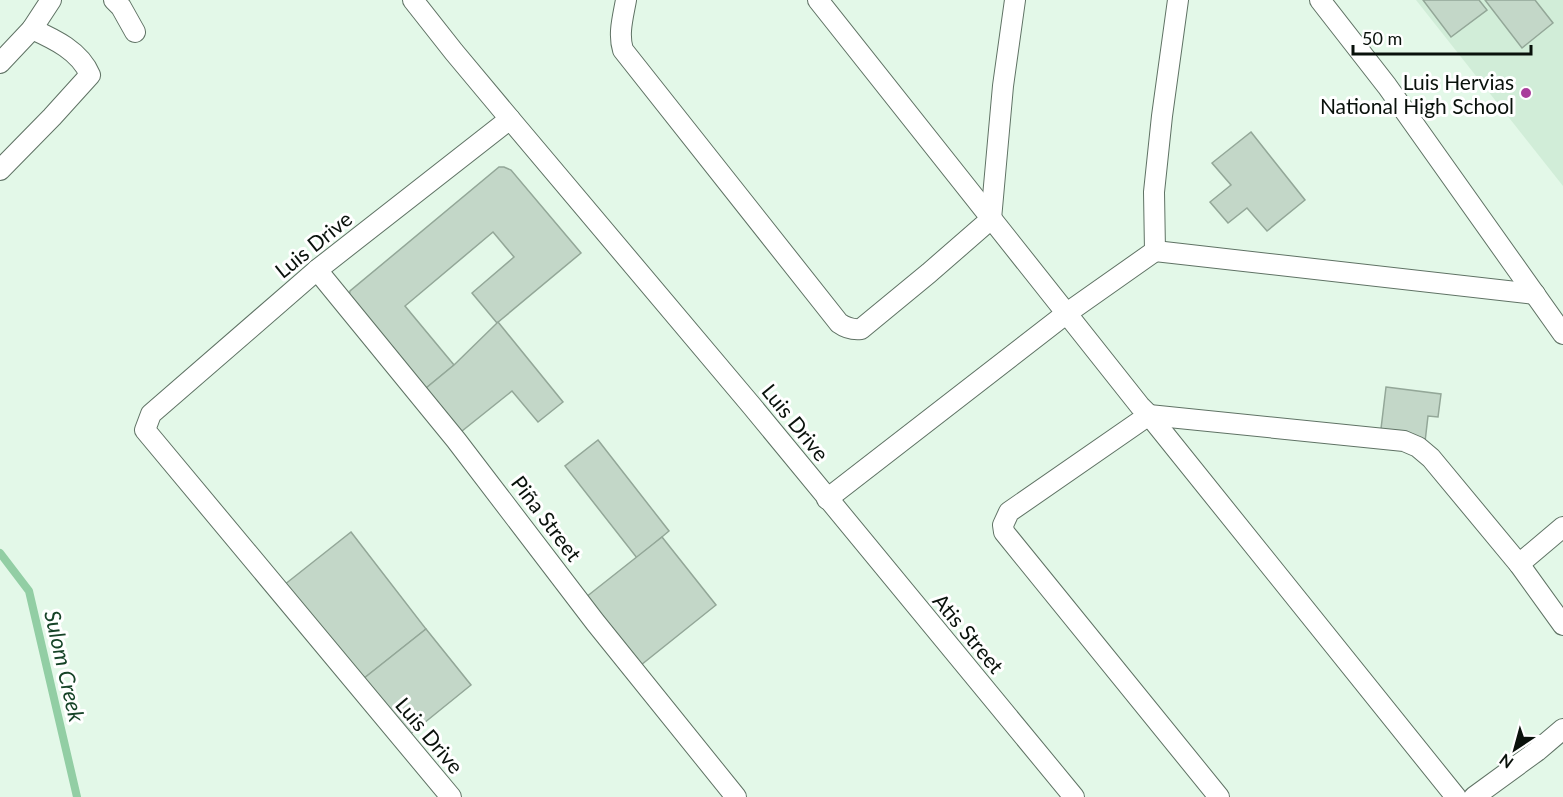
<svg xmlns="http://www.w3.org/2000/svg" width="1563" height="797" font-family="Lato,sans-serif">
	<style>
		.built { fill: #d1edd8 }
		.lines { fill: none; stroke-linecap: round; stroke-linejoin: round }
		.stream { stroke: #92cea4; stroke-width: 8 }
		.building { fill: #c3d7c8; stroke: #93a798; stroke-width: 1.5 }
		.minor-casing { stroke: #5f7264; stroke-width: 22 }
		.minor { stroke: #fff; stroke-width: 20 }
		.poi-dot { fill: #a93c9b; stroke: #fff; stroke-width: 2 }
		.labels { text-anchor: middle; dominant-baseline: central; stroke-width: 6; stroke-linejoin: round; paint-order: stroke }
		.poi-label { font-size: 21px; fill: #09110b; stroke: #fff; text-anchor: end }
		.street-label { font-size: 21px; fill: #09110b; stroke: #fff }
		.water-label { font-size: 22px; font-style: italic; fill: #164327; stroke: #fff }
	</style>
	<rect width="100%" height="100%" fill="#e3f8e8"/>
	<polygon class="built" points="1416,0 1563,0 1563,186"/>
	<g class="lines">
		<polyline class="stream" points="0,553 29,591 77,797"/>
	</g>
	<g class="building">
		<polygon points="1423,0 1479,0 1487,10 1451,37"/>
		<polygon points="1485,0 1535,0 1553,23 1522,48"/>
		<polygon points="1251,132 1305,200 1267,231 1247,208 1228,223 1210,202 1231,185 1212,163"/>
		<polygon points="499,167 504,167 511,170 581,253 497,323 472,293 514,257 493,232 405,306 454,365 420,393 349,297 350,291"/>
		<polygon points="498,322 563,402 538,422 512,391 457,435 420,393 454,365"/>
		<polygon points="1386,387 1441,394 1438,417 1428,416 1425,442 1380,437"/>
		<polygon points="598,440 669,531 637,558 565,466"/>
		<polygon points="351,532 426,629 363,679 284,585"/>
		<polygon points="662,537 716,605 636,669 581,601"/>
		<polygon points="426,629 471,685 408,736 363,679"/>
	</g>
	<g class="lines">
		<g class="minor-casing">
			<g id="minor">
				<polyline points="114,0 121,7 135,32"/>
				<polyline points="413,0 454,52 510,119"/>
				<path d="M626 0C623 17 618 34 623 50L839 323C846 328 852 330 861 329L929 273 991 219 1003 86 1015 0"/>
				<polyline points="818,0 1140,406 1149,415 1456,797"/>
				<polyline points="1320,0 1387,86 1563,334"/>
				<polyline points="0,63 32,29 51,0"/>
				<path d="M0 170 52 117 90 75C80 51 54 39 32 29"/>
				<polyline points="1155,251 1535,294"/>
				<polyline points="317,270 456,440 595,622 736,797"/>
				<polyline points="827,499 1067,313 1155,251 1154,192 1162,116 1178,0"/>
				<polyline points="1519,564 1563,527"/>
				<polyline points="451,797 145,430 151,414 317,270 510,119 751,405 1074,797"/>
				<polyline points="1219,797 1004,532 1003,525 1009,512 1149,415 1404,441 1418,447 1431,458 1519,564 1563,625"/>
				<polyline points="1474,797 1537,751 1563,729"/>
			</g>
		</g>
		<use href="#minor" class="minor"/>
	</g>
	<circle class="poi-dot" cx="1526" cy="93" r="6"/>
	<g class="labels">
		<g class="poi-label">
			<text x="1514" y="81">Luis Hervias<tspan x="1514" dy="24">National High School</tspan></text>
		</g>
		<g class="street-label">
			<text transform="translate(313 244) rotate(-39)">Luis Drive</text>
			<text transform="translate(796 422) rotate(51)">Luis Drive</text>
			<text transform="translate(547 518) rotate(53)">Piña Street</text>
			<text transform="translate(969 633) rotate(50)">Atis Street</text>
			<text transform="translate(430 735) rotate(50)">Luis Drive</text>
		</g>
		<g class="water-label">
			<text transform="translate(65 666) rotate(77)">Sulom Creek</text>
		</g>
	</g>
	<g transform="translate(1515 749) rotate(216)" stroke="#ffffff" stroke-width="4.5" paint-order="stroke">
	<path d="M0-4.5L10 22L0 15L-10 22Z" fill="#09110b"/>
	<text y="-9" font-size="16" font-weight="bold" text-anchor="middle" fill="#09110b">N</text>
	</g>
	<path d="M1353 45v9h178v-9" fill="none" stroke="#09110b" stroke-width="3"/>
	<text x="1362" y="45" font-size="18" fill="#09110b" stroke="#ffffff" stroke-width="4.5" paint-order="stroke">50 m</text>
</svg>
